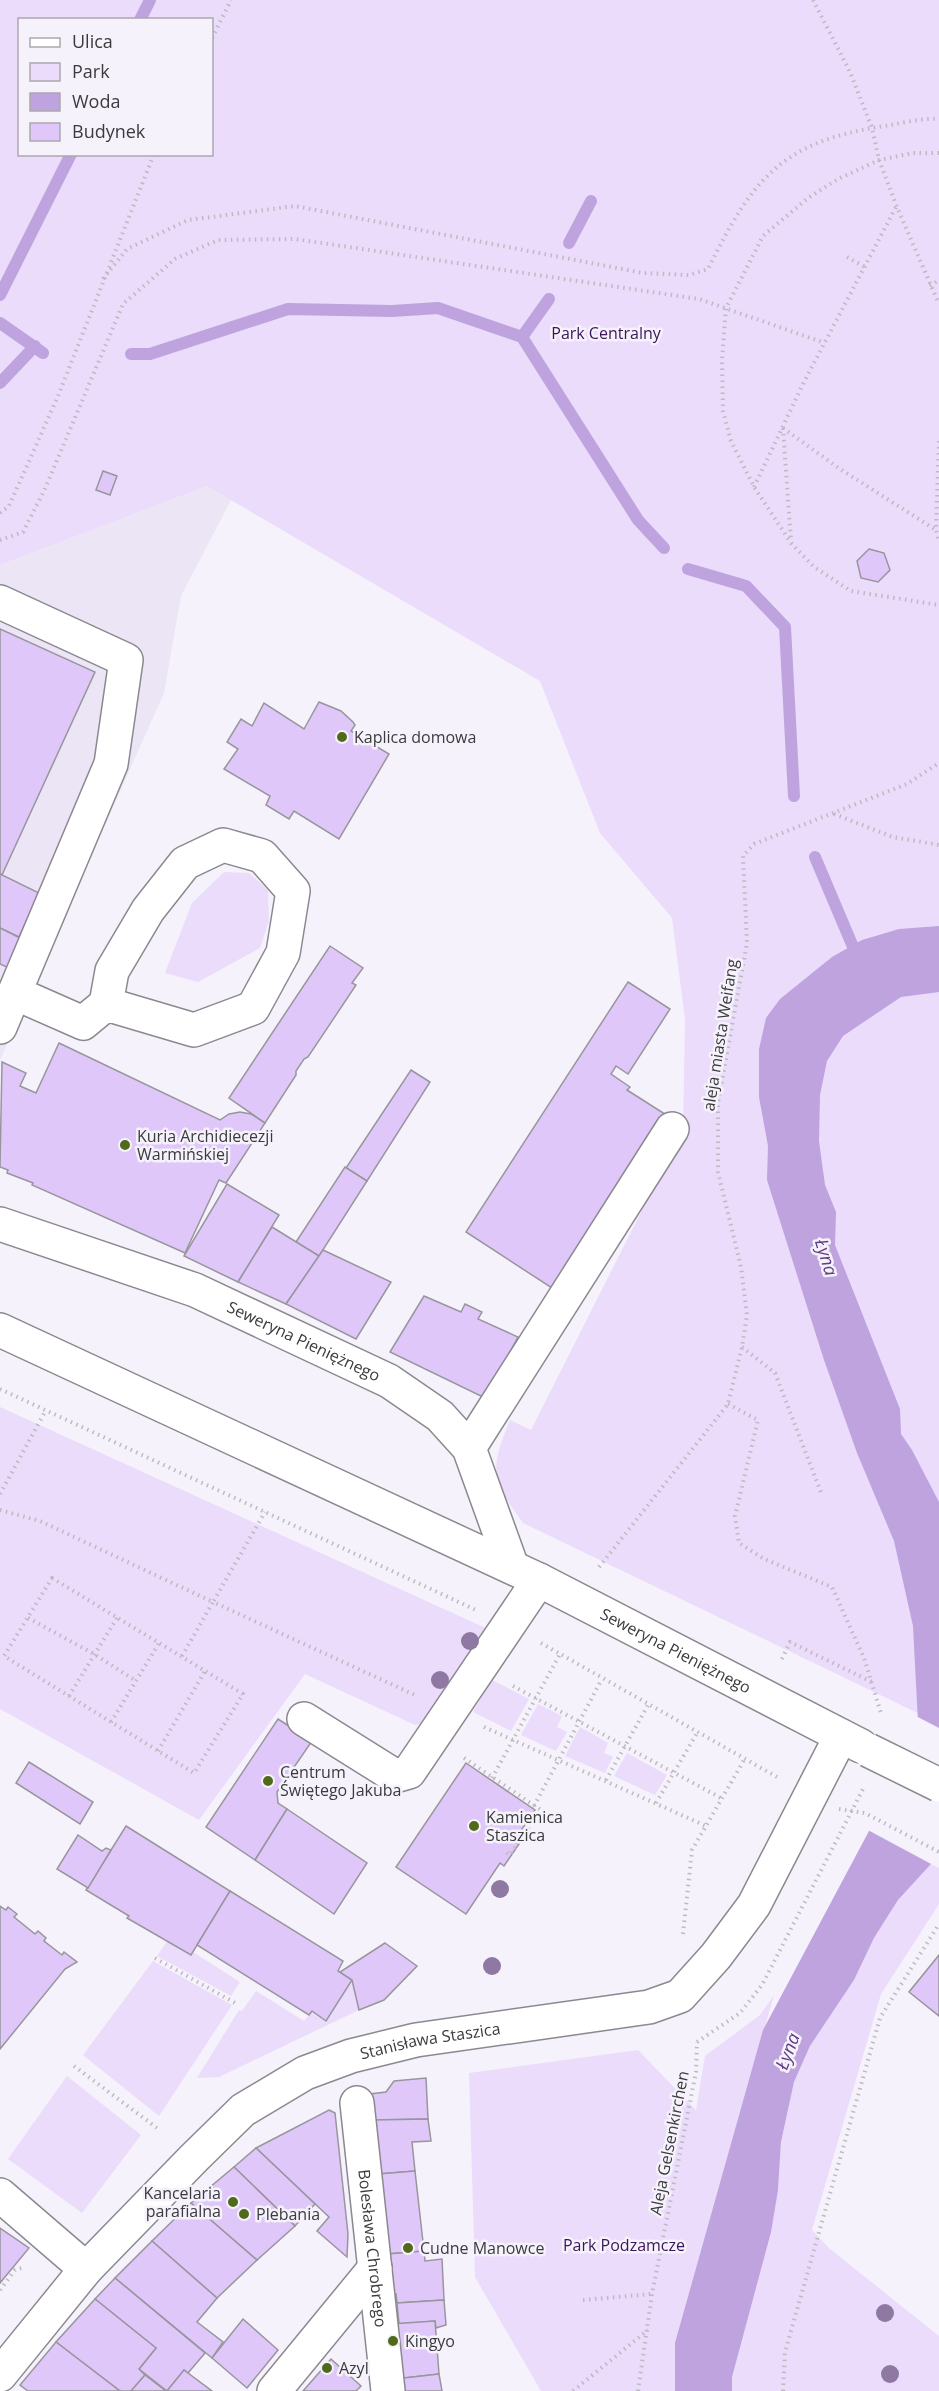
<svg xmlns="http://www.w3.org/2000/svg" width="939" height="2391" font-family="'Open Sans',sans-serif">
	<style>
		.built { fill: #ece5f5 }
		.green { fill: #eadcfa; fill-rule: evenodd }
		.water { fill: #bfa3df }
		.pier { fill: #f6f2fb }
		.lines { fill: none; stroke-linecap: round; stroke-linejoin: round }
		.stream { stroke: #bfa3df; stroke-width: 12 }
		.building { fill: #dfc8f9; stroke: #98959d; stroke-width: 1.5 }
		.minor-casing { stroke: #8c8890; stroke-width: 36 }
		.path { stroke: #bdbac1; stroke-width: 4; stroke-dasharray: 1.5 4.5; stroke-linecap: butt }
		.minor { stroke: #fff; stroke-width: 33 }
		.minor-bridge-casing { stroke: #8c8890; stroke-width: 36; stroke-linecap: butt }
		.path-bridge { stroke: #bdbac1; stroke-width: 4; stroke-dasharray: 1.5 4.5; stroke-linecap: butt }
		.minor-bridge { stroke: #fff; stroke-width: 33 }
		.tree { fill: #8f78a2 }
		.poi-dot { fill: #50691b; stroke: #f6f2fb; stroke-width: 2 }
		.labels { text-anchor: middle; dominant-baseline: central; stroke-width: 5; stroke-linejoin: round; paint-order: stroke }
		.park-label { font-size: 16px; fill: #3b1459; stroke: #f6f2fb }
		.poi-label { font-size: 16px; fill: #3b3a3d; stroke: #f6f2fb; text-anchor: start }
		.street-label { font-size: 16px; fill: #3b3a3d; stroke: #f6f2fb }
		.water-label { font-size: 18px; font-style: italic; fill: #623d85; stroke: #f6f2fb }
	</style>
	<rect width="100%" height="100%" fill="#f6f2fb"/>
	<polygon class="built" points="207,486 231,500 181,596 164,693 0,1060 0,565"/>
	<g class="green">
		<path d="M0 0H939V1699L930 1719 523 1523C491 1479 489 1471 510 1420L531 1430 683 1129 685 1019 672 918 600 833 540 681 207 486 0 565ZM20 20H212V154H20Z"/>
		<polygon points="224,872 249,873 268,890 269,921 260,948 198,982 165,973 192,903"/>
		<polygon points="0,1407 490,1630 425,1723 415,1725 305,1674 199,1820 0,1709"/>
		<polygon points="492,1680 529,1699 511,1731 473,1712"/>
		<polygon points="538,1704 562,1716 557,1727 567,1732 556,1751 521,1735"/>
		<polygon points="580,1727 608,1743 604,1753 613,1757 605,1773 565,1756"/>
		<polygon points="627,1753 667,1775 655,1795 614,1776"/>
		<polygon points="931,1864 939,1868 939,1904 881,1994 812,2230 830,2249 939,2336 939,2391 541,2391 475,2277 469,2073 638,2050 696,2110 705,2056 760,2015 774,1995 731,2146 778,2190 781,2142 794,2082 810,2046 854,1980 874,1938 898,1900"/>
		<polygon points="168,1940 191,1955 193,1952 240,1982 231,1996 157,1956"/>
		<polygon points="153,1961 232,2005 159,2116 83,2055"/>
		<polygon points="352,1980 359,2010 219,2077 197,2078 239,2010 242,2011 256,1991 304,2021 312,2011 326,2020"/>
		<polygon points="67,2076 141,2135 82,2213 8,2159"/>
	</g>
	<polygon class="water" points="939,926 939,992 901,997 843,1036 827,1061 820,1095 819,1141 825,1185 836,1212 835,1245 900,1409 901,1434 912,1450 939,1502 939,1843 931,1864 898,1900 874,1938 854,1980 810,2046 794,2082 781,2142 778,2190 771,2232 732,2377 732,2391 675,2391 675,2343 763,2030 869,1831 918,1722 913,1626 894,1541 857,1453 824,1360 767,1180 768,1146 759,1097 759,1049 766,1018 780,999 832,957 862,940 899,929"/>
	<polygon class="pier" points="914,1715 939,1728 939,1851 933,1865 866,1829 915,1722"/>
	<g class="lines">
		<g class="stream">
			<polyline points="140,20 150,0"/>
			<polyline points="569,243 591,201"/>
			<polyline points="0,295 71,154"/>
			<polyline points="0,323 43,353"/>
			<polyline points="522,337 549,299"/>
			<polyline points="131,354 150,354 288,309 392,311 438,308 522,337 638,520 664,548"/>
			<polyline points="0,383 35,346"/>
			<polyline points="688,569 746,586 785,627 794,796"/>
			<polyline points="815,857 859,961"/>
		</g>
	</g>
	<g class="building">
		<polygon points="103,471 117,476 110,495 96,490"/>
		<polygon points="869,549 884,553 890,570 878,582 861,578 857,561"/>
		<polygon points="0,629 95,672 2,875 0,874"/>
		<polygon points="319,702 341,711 353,722 355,725 351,731 389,754 339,839 294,811 289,819 266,805 270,796 224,769 238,749 227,742 241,719 252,726 264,703 304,729"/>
		<polygon points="0,874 39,893 19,937 0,928"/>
		<polygon points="0,928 20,938 9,968 0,964"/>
		<polygon points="330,946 363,968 352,983 356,985 308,1057 304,1059 296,1071 296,1075 265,1123 229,1098"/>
		<polygon points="628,982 670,1009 628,1074 616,1066 611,1074 630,1087 627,1090 668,1116 555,1290 466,1232"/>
		<polygon points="59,1043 220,1120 229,1114 240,1112 251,1114 265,1123 226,1183 219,1180 185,1253 32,1185 33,1183 7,1173 8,1170 0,1167 2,1062 26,1073 20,1086 36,1093"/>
		<polygon points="411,1070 430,1082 367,1181 346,1168"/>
		<polygon points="345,1167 367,1181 319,1256 296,1242"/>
		<polygon points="227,1184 279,1215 238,1282 184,1256"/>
		<polygon points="272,1227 319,1256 286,1304 238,1282"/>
		<polygon points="323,1250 391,1282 356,1339 286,1304"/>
		<polygon points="424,1296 461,1312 465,1304 482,1312 478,1319 518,1337 485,1398 390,1352"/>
		<polygon points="278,1719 312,1741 277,1792 278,1803 287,1809 255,1860 206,1827"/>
		<polygon points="29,1762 93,1802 80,1824 16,1783"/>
		<polygon points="466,1763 535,1810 514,1841 519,1844 504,1866 500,1863 466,1914 396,1867"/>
		<polygon points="287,1809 367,1863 334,1914 255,1860"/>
		<polygon points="126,1826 230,1891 191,1955 127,1918 129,1916 86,1890"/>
		<polygon points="78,1835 102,1851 106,1848 111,1850 88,1888 57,1869"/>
		<polygon points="230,1891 343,1961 338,1971 352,1980 326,2021 312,2011 309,2015 197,1945"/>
		<polygon points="0,1906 6,1910 8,1907 17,1914 14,1917 35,1934 38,1931 46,1938 44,1941 62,1955 64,1952 77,1962 65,1969 0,2049"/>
		<polygon points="385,1943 417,1966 384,2000 359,2010 352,1980 340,1972"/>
		<polygon points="939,1955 939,2016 909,1992"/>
		<polygon points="426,2078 428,2119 372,2120 370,2094 386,2092 394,2081"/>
		<polygon points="329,2110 335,2113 348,2234 347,2257 317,2231 329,2217 256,2148"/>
		<polygon points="428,2119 431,2141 412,2142 415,2171 378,2174 372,2120"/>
		<polygon points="256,2148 315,2204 295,2226 234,2167"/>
		<polygon points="234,2167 295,2226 257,2260 191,2203"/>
		<polygon points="415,2171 424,2251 387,2254 378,2174"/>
		<polygon points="191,2203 257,2260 217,2298 152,2241"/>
		<polygon points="0,2228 29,2248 0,2283"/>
		<polygon points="152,2241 217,2298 197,2322 223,2342 212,2358 115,2278"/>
		<polygon points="424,2251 425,2261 442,2259 444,2300 397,2303 396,2294 391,2294 387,2254"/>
		<polygon points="115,2278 205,2353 188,2373 184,2370 167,2391 139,2369 156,2348 95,2299"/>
		<polygon points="95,2299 156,2348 139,2369 145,2375 131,2391 120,2391 56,2342"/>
		<polygon points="444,2300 446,2325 436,2328 435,2321 399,2324 397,2303"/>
		<polygon points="243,2319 278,2350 247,2388 212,2358"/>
		<polygon points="435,2321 439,2374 395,2379 390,2324"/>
		<polygon points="56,2342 120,2391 28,2391 20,2385"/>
		<polygon points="331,2359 361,2386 356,2391 303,2391"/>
		<polygon points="184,2370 212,2391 167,2391"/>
		<polygon points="439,2374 442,2391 396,2391 395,2379"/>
		<polygon points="145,2375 166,2391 131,2391"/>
	</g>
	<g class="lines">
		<g class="minor-casing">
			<g id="minor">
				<polyline points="0,602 126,660 111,764 0,1027"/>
				<polyline points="15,993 83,1023 106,1004 194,1030 253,1008 283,953 293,891 262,856 223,845 185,863 148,910 112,971 106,1004"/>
				<path id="s1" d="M0 1224 195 1290 389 1381 440 1416 469 1448 512 1567"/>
				<path id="s2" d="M0 1330 539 1580 861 1746"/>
				<polyline points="469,1448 672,1129"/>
				<polyline points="304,1719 395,1776 409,1772 539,1580"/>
				<path id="s3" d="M357 2103 388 2391"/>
				<polyline points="0,2195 86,2269"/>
				<path id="s4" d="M0 2375 86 2269 194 2158 243 2110 305 2073 351 2056 416 2040 649 2007 680 1996 716 1956 754 1905 841 1736"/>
				<polyline points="274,2391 375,2268"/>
			</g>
		</g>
		<g class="path">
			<polyline points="813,0 850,72 872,128 879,160 897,207 939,304"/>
			<polyline points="212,38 231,0"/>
			<polyline points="939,153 913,153 879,160 838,179 808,198 763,236 726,308 722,360 723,411 731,441 754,487 791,543 814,567 851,591 939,605"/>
			<polyline points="847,257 865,267"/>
			<path d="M103 279 127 249 188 220 295 206 643 273 689 275 708 269C752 180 781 141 885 126 902 123 921 118 939 119"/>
			<polyline points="930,286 939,280"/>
			<polyline points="783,428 840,469 936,530"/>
			<polyline points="783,428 791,541"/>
			<polyline points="939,441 936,530 939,542"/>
			<polyline points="754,487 804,382 896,207"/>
			<polyline points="0,513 9,506 58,396 154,154"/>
			<polyline points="0,540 23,532 44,491 123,304 175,259 218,240 295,239 699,299 825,343"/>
			<polyline points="834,814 893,837 939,845"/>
			<polyline points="742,1347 775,1373 822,1495"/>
			<polyline points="0,1389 476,1610"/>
			<polyline points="728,1404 758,1420 735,1516 739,1543 764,1559 832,1587 864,1658 881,1713"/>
			<polyline points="0,1494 46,1410"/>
			<polyline points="0,1510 40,1521 213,1602 265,1512"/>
			<polyline points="599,1567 728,1404 742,1347 747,1315 741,1267 718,1172 718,1103 747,943 743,856 754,844 907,784 939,763"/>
			<polygon points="52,1578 243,1694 194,1773 4,1656"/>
			<polyline points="28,1618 94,1654 136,1681"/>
			<polyline points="541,1643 777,1777"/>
			<polyline points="182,1656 213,1602 417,1696"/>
			<polyline points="782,1659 790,1642 872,1682"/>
			<polyline points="513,1686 721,1798"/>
			<polyline points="69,1696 117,1618"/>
			<polyline points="111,1722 159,1643"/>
			<polyline points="484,1727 706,1826"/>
			<polyline points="158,1751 205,1671"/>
			<polyline points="464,1758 541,1810 510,1855 503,1850"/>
			<polyline points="492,1778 560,1654"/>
			<polyline points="606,1780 648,1705"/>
			<polyline points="656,1803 697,1733"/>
			<polyline points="534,1806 602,1679"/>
			<polyline points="683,1934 692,1850 744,1760"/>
			<polyline points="155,1958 237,2004"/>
			<polyline points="697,2042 740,2013 762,1985 863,1789"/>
			<polyline points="74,2066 157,2128"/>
			<polyline points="0,2290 15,2270 25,2267"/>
			<polyline points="583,2300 652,2294"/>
			<polyline points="573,2391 648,2330"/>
			<polyline points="638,2391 652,2294 696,2072 697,2042"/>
			<polyline points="783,2391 785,2352 880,2018 939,1924"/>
		</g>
		<use href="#minor" class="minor"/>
		<g class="minor-bridge-casing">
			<polyline id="minor-bridge" points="868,1750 939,1785"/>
		</g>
		<polyline class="path-bridge" points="839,1809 865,1813 939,1852"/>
		<use href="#minor-bridge" class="minor-bridge"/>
	</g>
	<g class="tree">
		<circle cx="470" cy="1641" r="9"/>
		<circle cx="440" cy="1680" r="9"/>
		<circle cx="500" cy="1889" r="9"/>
		<circle cx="492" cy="1966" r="9"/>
		<circle cx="885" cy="2313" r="9"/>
		<circle cx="890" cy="2374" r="9"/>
	</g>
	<g class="poi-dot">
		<circle cx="342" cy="737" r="6"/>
		<circle cx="125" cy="1145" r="6"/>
		<circle cx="268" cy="1781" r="6"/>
		<circle cx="474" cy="1826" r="6"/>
		<circle cx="233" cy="2202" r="6"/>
		<circle cx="244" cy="2214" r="6"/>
		<circle cx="408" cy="2248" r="6"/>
		<circle cx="393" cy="2341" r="6"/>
		<circle cx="327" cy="2368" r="6"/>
	</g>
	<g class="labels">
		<g class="park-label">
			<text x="606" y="333">Park Centralny</text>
			<text x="624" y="2245">Park Podzamcze</text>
		</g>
		<g class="poi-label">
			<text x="354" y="737">Kaplica domowa</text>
			<text x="137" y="1136">Kuria Archidiecezji<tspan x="137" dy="18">Warmińskiej</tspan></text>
			<text x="280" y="1772">Centrum<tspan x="280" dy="18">Świętego Jakuba</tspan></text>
			<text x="486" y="1817">Kamienica<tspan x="486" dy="18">Staszica</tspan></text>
			<text x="221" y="2193" text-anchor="end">Kancelaria<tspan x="221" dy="18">parafialna</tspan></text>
			<text x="256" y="2214">Plebania</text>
			<text x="420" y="2248">Cudne Manowce</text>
			<text x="405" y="2341">Kingyo</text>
			<text x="339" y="2368">Azyl</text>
		</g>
		<g class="street-label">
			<text transform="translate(720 1035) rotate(-81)">aleja miasta Weifang</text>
			<text stroke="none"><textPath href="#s1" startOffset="326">Seweryna Pieniężnego</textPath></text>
			<text stroke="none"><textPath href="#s2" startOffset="748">Seweryna Pieniężnego</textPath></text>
			<text stroke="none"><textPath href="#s4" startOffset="562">Stanisława Staszica</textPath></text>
			<text transform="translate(669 2143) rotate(-79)">Aleja Gelsenkirchen</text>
			<text stroke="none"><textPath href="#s3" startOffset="146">Bolesława Chrobrego</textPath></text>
		</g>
		<g class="water-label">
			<text transform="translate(827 1257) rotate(73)">Łyna</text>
			<text transform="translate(787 2051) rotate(-69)">Łyna</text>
		</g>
	</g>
	<rect x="18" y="18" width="195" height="138" fill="#f6f2fb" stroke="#aba8af" stroke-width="1.5"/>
	<rect x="30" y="38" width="30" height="9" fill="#ffffff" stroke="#aba8af" stroke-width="1.5"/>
	<text x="72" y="48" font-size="18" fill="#3b3a3d">Ulica</text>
	<rect x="30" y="63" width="30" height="18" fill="#eadcfa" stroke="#aba8af" stroke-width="1.5"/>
	<text x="72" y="78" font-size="18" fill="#3b3a3d">Park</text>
	<rect x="30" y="93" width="30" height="18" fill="#bfa3df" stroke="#aba8af" stroke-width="1.5"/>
	<text x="72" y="108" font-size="18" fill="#3b3a3d">Woda</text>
	<rect x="30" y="123" width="30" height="18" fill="#dfc8f9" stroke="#aba8af" stroke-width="1.5"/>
	<text x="72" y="138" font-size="18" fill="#3b3a3d">Budynek</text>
</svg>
